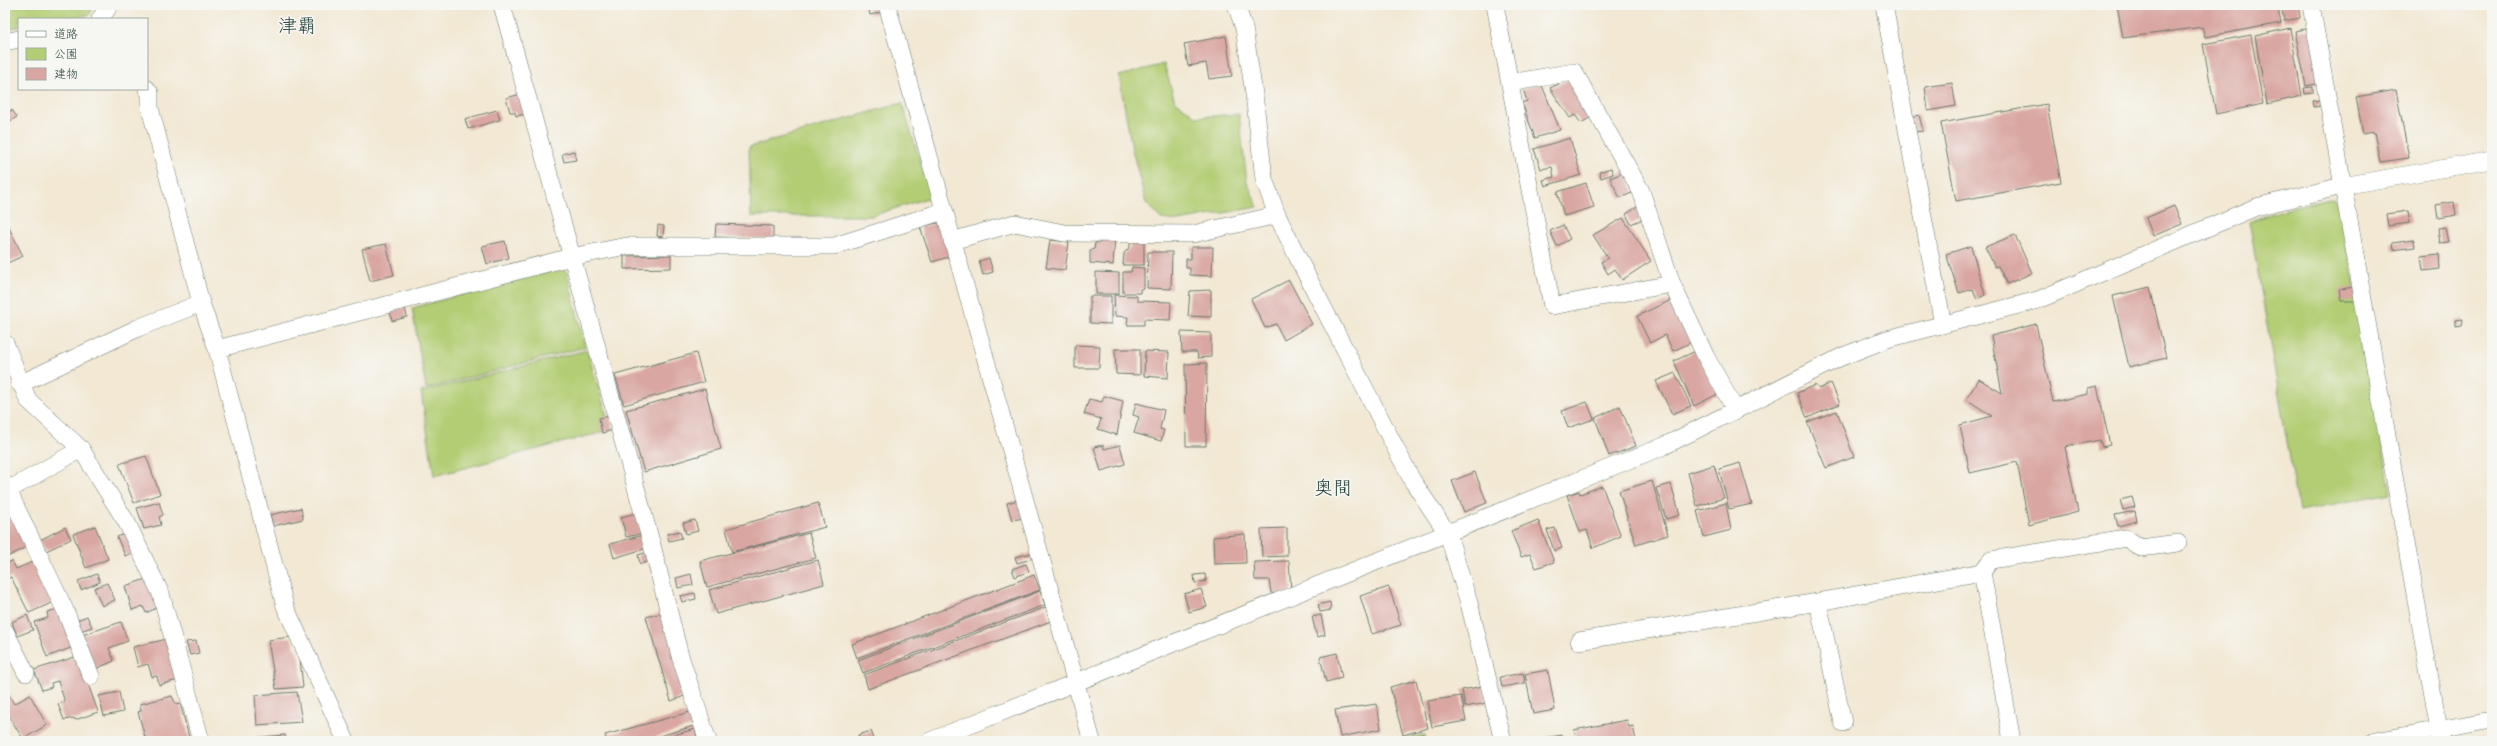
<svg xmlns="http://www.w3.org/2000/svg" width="2497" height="746" font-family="Caveat,'Klee One',sans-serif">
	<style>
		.green { fill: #b2cd73; stroke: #688554 }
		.building { fill: #d9a6a1 }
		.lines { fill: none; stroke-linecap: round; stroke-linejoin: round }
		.minor-casing { stroke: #69796c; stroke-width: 18 }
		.minor { stroke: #fff; stroke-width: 17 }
		.labels { text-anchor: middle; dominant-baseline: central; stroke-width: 3.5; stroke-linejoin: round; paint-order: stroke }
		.quarter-label { font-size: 19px; fill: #1f3d34; stroke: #f6f6f2 }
	</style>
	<rect width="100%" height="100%" fill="#f6f6f2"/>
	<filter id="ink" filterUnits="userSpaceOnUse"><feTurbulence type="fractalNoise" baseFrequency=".025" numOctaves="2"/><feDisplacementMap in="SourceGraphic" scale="8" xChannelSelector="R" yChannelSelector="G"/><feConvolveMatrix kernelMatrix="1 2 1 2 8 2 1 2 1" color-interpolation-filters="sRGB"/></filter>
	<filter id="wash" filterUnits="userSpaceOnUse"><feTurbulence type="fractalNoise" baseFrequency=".012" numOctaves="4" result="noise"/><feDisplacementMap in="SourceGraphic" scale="16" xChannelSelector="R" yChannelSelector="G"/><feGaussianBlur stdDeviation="0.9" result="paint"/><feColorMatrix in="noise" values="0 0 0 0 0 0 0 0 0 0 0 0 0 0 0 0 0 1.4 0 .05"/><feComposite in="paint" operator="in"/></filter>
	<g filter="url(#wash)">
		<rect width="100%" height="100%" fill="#f2e8d3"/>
		<g class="green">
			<polygon points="5,5 95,5 89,15 63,19 19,19 19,27 5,29"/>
			<polygon points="1164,64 1175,101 1197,117 1239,114 1247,182 1258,207 1178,221 1161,219 1146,203 1132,149 1119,76"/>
			<polygon points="902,103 931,197 871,216 751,216 749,147"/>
			<polygon points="2333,198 2341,207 2391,493 2299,511 2249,221 2280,211"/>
			<polygon points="561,268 567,273 585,347 426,389 412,308"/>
			<polygon points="587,350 611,430 434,476 421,392"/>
			<polygon points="1425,735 1426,741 1397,741"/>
		</g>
		<g id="blocks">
			<g class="building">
				<polygon points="868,5 881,5 883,12 870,15"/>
				<polygon points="2117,5 2277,5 2281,23 2205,37 2202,27 2123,38"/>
				<polygon points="2281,5 2298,5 2300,18 2284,21"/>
				<polygon points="2290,28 2302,96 2267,104 2255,36"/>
				<polygon points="2312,28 2322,83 2306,86 2295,31"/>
				<polygon points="2251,35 2263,104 2216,114 2203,44"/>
				<polygon points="1226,36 1232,76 1209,79 1206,63 1188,66 1184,44"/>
				<polygon points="1570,79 1593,116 1581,123 1575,115 1570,118 1550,88"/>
				<polygon points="1541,83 1560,130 1535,138 1522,103 1527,101 1523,89"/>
				<polygon points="1952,83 1956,106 1928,111 1925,87"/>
				<polygon points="2313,87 2313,93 2305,94 2304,88"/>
				<polygon points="2396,90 2409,158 2380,162 2374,132 2363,134 2356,97"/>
				<polygon points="521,94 526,114 516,116 515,112 510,112 506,98"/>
				<polygon points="2321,100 2321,106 2314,107 2313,101"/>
				<polygon points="2047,104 2061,182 1956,201 1941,123"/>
				<polygon points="12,110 17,117 5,124 5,114"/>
				<polygon points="497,110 500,120 468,129 465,119"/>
				<polygon points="1919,115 1923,131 1914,132 1911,117"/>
				<polygon points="1570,138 1581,175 1545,186 1543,180 1554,177 1552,167 1541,169 1534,149"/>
				<polygon points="574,151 576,160 564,162 562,154"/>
				<polygon points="1611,168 1613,174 1601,178 1599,172"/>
				<polygon points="1625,172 1634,192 1620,198 1610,178"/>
				<polygon points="1586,183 1594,207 1564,216 1557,192"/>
				<polygon points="2454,202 2456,215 2438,218 2436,205"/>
				<polygon points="2174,206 2182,224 2153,236 2146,218"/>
				<polygon points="1637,207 1645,218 1631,224 1626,214"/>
				<polygon points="2408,211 2410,223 2388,226 2386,214"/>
				<polygon points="1623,218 1651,261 1622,280 1615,269 1608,274 1601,262 1608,258 1593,235"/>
				<polygon points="937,223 942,226 952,256 932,262 920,227"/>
				<polygon points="7,224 23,256 5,264 5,225"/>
				<polygon points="716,224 773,226 773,239 715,237"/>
				<polygon points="658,225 664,226 663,237 657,236"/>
				<polygon points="1563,225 1570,239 1557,246 1550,231"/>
				<polygon points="2445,227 2448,243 2440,244 2438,228"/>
				<polygon points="2015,235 2032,273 2007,284 1998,266 1995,267 1985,247"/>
				<polygon points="1101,237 1115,237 1113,265 1090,263 1090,251 1094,249 1095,243 1101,242"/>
				<polygon points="1050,240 1069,242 1065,270 1046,268"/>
				<polygon points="1130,240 1144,240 1144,265 1123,265 1124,253 1130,247"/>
				<polygon points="2414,240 2415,247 2393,250 2392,243"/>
				<polygon points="505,241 509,258 487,264 482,246"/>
				<polygon points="386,244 394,275 370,281 362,249"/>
				<polygon points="1971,246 1985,295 1977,299 1973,289 1959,293 1946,254"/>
				<polygon points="1191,247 1213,247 1212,276 1190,275 1190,268 1186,268 1186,259 1191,259"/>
				<polygon points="1148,252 1172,252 1171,289 1147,288"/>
				<polygon points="2439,254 2440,269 2423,271 2421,256"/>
				<polygon points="671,255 671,268 624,269 624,256"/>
				<polygon points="989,258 993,272 983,275 979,261"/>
				<polygon points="1132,267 1144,268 1144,289 1140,289 1140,293 1123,293 1123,272 1131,272"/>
				<polygon points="1096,272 1119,273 1119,294 1096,294"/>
				<polygon points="1289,280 1312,324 1284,340 1276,324 1265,328 1251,299"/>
				<polygon points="2150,287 2166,358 2129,367 2113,296"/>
				<polygon points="2356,287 2356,301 2341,301 2339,289"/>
				<polygon points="1211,290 1211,317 1188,316 1190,291"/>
				<polygon points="1114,295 1137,296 1137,301 1171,302 1170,320 1144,319 1144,325 1127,325 1128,317 1115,316"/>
				<polygon points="1090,296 1111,296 1111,324 1090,323"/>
				<polygon points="1671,300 1692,342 1673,351 1665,335 1650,343 1637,316"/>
				<polygon points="405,307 407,317 392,321 390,311"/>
				<polygon points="2463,319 2462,325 2456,326 2456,320"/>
				<polygon points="2036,324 2053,402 2088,394 2088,388 2097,386 2110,445 2102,447 2100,440 2065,447 2078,512 2029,525 2017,462 1970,473 1960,425 1992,416 1966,399 1979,379 2002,393 1991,336"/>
				<polygon points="1181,332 1211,333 1211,357 1198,358 1197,352 1182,352"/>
				<polygon points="1075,345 1100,346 1099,368 1075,368"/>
				<polygon points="1115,349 1140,349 1140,375 1116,374"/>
				<polygon points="1698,350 1718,394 1694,406 1674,361"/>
				<polygon points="1145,351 1169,352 1168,378 1144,376"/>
				<polygon points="696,353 704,382 624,405 615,375"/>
				<polygon points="1207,363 1206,446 1186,446 1185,364"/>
				<polygon points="1675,373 1691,406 1672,414 1656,381"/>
				<polygon points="1831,383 1840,404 1807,418 1797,393 1815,385 1819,389"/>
				<polygon points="705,389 721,449 644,472 626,410"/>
				<polygon points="1104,396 1123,401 1117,435 1098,429 1101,419 1084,414 1089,399 1102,402"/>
				<polygon points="1587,402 1594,419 1568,428 1562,411"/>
				<polygon points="1136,403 1164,410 1160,429 1164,430 1161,441 1134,433 1139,417 1133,415"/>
				<polygon points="1620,406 1636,446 1609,456 1595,418"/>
				<polygon points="1837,411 1854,457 1826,468 1807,422"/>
				<polygon points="610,416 613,430 602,433 599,418"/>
				<polygon points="1103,445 1104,449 1120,445 1125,464 1101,471 1094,447"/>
				<polygon points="146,456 160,494 134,503 119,464"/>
				<polygon points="1740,463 1752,504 1729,509 1719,469"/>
				<polygon points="1714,465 1724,498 1697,506 1688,473"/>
				<polygon points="1475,472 1487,503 1464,512 1452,481"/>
				<polygon points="1652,481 1668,535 1636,545 1619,491"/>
				<polygon points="1671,484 1680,515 1666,519 1656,488"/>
				<polygon points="1602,486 1621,536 1593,548 1587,530 1580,532 1567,495 1579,491 1580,494"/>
				<polygon points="5,495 15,512 5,516"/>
				<polygon points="2132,497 2135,507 2123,510 2120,500"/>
				<polygon points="1019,500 1024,518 1012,520 1007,503"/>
				<polygon points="159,502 163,515 159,517 161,525 144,529 137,508"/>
				<polygon points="818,503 825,527 732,552 726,529"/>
				<polygon points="1726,503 1731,530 1704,537 1697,511"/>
				<polygon points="301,508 303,519 273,526 270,515"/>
				<polygon points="2135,511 2137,521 2118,526 2115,515"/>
				<polygon points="636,513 640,534 626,537 621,517"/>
				<polygon points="14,515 29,546 5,558 5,519"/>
				<polygon points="695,520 698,531 686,534 683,523"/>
				<polygon points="1538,520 1554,562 1536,568 1530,554 1521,557 1511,531"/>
				<polygon points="95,526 108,559 86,568 73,534"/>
				<polygon points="65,527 71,539 46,551 40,540"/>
				<polygon points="1287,528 1287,556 1262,557 1261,529"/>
				<polygon points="1555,528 1562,548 1554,551 1547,530"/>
				<polygon points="680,531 682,538 669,541 667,534"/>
				<polygon points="130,532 138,551 125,556 117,537"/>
				<polygon points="809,533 816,558 707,587 700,561"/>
				<polygon points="1245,534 1246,563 1214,564 1213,537"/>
				<polygon points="643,535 647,548 614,558 610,544"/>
				<polygon points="648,552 651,561 640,564 638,555"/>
				<polygon points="1032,553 1034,558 1017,563 1015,557"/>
				<polygon points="37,560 56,601 29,613 11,577 5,580 5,564 12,561 16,569"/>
				<polygon points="818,560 824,584 716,614 709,590"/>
				<polygon points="1289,561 1291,591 1279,595 1271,593 1269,580 1255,580 1254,562"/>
				<polygon points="1026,564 1029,571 1015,577 1012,569"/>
				<polygon points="97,574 100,582 81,590 78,581"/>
				<polygon points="691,574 693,585 678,588 676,578"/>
				<polygon points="1205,574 1206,581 1195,583 1194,575"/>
				<polygon points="1034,575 1040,590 857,658 852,644"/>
				<polygon points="149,578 161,606 146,613 143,606 132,610 125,586"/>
				<polygon points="107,583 115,600 102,606 94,588"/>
				<polygon points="1389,587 1401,625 1372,634 1360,596"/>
				<polygon points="1201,589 1207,607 1189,612 1184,594"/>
				<polygon points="1040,591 1045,605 863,673 858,660"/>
				<polygon points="695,593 696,599 682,602 680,596"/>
				<polygon points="1330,602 1331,610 1320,612 1318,605"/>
				<polygon points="1046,607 1051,621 868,689 864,675"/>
				<polygon points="61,608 73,647 47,657 34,622 48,618 47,612"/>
				<polygon points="663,613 687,695 671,701 646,617"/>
				<polygon points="27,615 33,630 17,636 12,622"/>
				<polygon points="1321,615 1325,635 1317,637 1312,617"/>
				<polygon points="87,616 92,627 77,632 73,622"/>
				<polygon points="121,622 128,641 109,648 114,661 93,670 79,636"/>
				<polygon points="291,637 300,659 303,687 276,689 268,640"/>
				<polygon points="167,639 178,680 159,685 157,676 152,677 148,664 138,667 133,647"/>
				<polygon points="196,641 199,653 190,655 186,642"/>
				<polygon points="1337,653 1342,678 1326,682 1320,657"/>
				<polygon points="78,656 98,712 75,720 74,718 64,720 58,704 65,702 58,681 51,683 52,687 42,690 34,670"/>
				<polygon points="1548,670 1555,710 1533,714 1525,674"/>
				<polygon points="1523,673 1525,683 1502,687 1500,677"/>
				<polygon points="1416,680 1428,728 1403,735 1390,687"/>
				<polygon points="1483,686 1487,703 1465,707 1462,690"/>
				<polygon points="119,692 123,712 104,716 99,696"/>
				<polygon points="297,692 302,722 257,725 255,695"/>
				<polygon points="8,693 14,704 30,695 47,725 23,739 8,715 5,717 5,695"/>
				<polygon points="172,696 176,704 180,703 190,741 146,741 138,712 141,711 140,704"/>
				<polygon points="1461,696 1466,721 1432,727 1427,701"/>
				<polygon points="1377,704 1381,729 1340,737 1335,710"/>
				<polygon points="690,712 694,726 642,741 607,741 605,735"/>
				<polygon points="1627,720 1629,727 1633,726 1636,741 1577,741 1574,730"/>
				<polygon points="695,729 698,741 652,741"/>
				<polygon points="871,731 875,741 860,741 858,735"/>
				<polygon points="285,735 285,741 252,741 252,738"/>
				<polygon points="1562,735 1564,741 1533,741 1532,740"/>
				<polygon points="1492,738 1492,741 1476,741 1475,740"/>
			</g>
		</g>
	</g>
	<g filter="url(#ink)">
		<use href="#blocks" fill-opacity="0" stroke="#69796c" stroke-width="1"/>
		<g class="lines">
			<g class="minor-casing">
				<g id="minor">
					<polyline points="502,5 653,549 680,656 708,741"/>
					<polyline points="887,5 1092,741"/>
					<polyline points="1236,5 1244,28 1254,94 1264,179 1277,215 1302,266 1412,480 1448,534 1469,603 1503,741"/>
					<polyline points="1495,5 1552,306 1672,284 1706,357 1736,411"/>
					<polyline points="1884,5 1943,325"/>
					<polyline points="2311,5 2441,741"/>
					<polyline points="100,19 110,5"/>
					<polyline points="5,42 19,39"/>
					<polyline points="1510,83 1574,72 1641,191 1672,284"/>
					<polyline points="147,89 150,93 150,108 201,303 217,349 285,606 346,741"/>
					<polyline points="952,241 1015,223 1064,233 1193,234 1277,215"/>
					<polyline points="5,343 28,400 81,449 127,523 161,594 201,741"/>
					<polyline points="217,349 571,257 627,246 834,246 944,211"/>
					<polyline points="20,384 138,328 201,303"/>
					<polyline points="5,484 65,610 91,676"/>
					<polyline points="5,492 81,449"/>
					<polyline points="1982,572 1991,560 2126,538 2141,548 2178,543"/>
					<polyline points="1818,602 1843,723"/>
					<polyline points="5,631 26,673"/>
					<polyline points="1579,641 1818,602 1982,572 2012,741"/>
					<polyline points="930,741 1664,446 1841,357 1887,339 2038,300 2256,207 2342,186 2492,160"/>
					<polyline points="2375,741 2492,720"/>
				</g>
			</g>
			<use href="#minor" class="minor"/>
		</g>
	</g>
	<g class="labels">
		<g class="quarter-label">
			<text x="297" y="26">津覇</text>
			<text x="1333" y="488">奥間</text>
		</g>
	</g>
	<rect width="2497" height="746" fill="none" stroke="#f6f6f2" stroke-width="20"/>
	<rect x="18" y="18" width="130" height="72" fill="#f6f6f2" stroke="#a0aca6"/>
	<rect x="26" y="31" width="20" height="6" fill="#ffffff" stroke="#a0aca6"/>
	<text x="54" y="38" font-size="12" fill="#1f3d34">道路</text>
	<rect x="26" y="48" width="20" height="12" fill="#b2cd73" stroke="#a0aca6"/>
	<text x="54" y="58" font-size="12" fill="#1f3d34">公園</text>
	<rect x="26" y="68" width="20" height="12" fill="#d9a6a1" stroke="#a0aca6"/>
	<text x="54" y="78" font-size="12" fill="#1f3d34">建物</text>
</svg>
